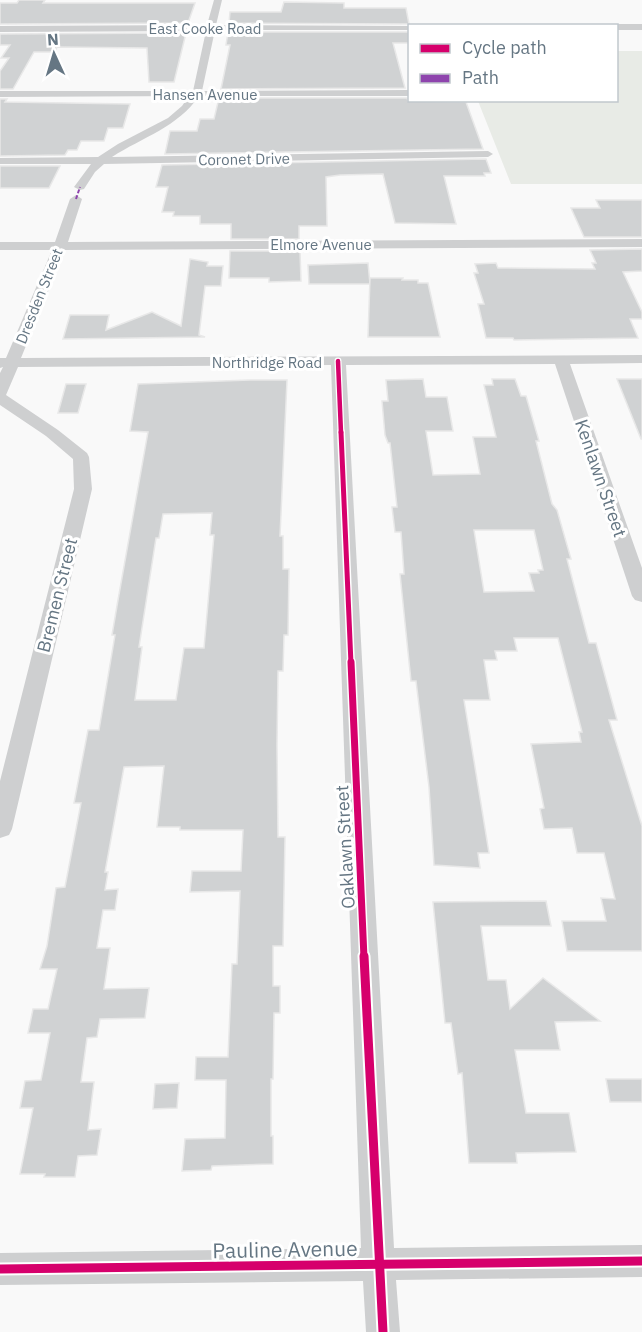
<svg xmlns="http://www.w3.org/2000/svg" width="642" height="1332" font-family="'IBM Plex Sans',sans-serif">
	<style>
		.green { fill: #e8ebe6 }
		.building { fill: #d0d2d3; stroke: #e8e8e8; stroke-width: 1.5; fill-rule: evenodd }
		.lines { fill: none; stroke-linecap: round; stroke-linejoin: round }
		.minor { fill: #cecfd0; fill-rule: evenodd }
		.quiet { stroke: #8e44ad; stroke-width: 2; stroke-dasharray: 4 2; stroke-linecap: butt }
		.cycleway-far3-casing { stroke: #fff; stroke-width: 7 }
		.cycleway-far2-casing { stroke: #fff; stroke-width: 8 }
		.cycleway-far1-casing { stroke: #fff; stroke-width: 10 }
		.cycleway-casing { stroke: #fff; stroke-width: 13 }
		.cycleway-far3 { stroke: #d6006c; stroke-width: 4.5 }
		.cycleway-far2 { stroke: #d6006c; stroke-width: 5 }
		.cycleway-far1 { stroke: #d6006c; stroke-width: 7 }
		.cycleway { stroke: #d6006c; stroke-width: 9 }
		.labels { text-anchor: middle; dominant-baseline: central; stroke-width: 6; stroke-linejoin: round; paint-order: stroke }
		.far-street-label { font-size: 15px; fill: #657683; stroke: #fff }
		.street-label { font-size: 18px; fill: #657683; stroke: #fff }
		.near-street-label { font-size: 21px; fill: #657683; stroke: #fff }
	</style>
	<rect width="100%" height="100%" fill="#f9f9f9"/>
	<polygon class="green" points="617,51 642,51 642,184 511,184 478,101 616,100"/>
	<g class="building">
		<polygon points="19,0 45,0 43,3 195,3 188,23 0,24 0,3 17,3"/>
		<polygon points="284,2 344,3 344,8 406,8 409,24 229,23 230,12 281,12"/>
		<polygon points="228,32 410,32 410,43 393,43 405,88 221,89 230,45 226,45"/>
		<polygon points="186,33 174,82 149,82 147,48 57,47 55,52 34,52 13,89 0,89 0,71 9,58 1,58 10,45 0,45 0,34"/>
		<polygon points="219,98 407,98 408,101 466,102 483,149 165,154 170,131 197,131 200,119 214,119"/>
		<polygon points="0,99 7,99 5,102 130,104 123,128 108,128 104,141 81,141 77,150 68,150 65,155 0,156"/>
		<polygon points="486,159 491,173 484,173 485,176 444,176 456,224 395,223 383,174 340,175 326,177 327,226 299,226 299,239 231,239 231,224 200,224 200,216 173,216 174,212 162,212 168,187 156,187 162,165"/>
		<polygon points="0,166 60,166 49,188 0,188"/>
		<polygon points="596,200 642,200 642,237 584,237 571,208 600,208"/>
		<polygon points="642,249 642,271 623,272 642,312 642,319 630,319 638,338 514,340 513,338 486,338 478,304 484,304 474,273 478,273 475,264 496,263 498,268 595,269 592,263 596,263 590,250"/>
		<polygon points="230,251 300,251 301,281 269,282 269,278 229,278"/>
		<polygon points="190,259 208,262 207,266 223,266 221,286 205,286 199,335 205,337 63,339 70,315 109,315 106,330 152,312 181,326"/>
		<polygon points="368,263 370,284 309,284 308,265"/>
		<polygon points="370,278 403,278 402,280 418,280 418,283 428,283 440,337 368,337"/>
		<path d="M423 379 426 397H447L453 431H426L433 475 480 474 473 437H496L484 385H493L492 379H515L521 396H526L539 441H536L552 504 557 510 571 559H567L589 643H596L617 720H609L642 826V951H567L562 921H606L601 898 615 899 604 853H577L572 828 544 829 540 809 544 808 531 744 581 742 579 732H582L558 638H514L517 651H495L497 660H484L490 700H464L489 853H478L480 868 434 865 429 787 416 681H411L400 574H404L401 532H395L392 507H397L390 443H388L385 435 382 401H388L386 380ZM474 530H534L543 570H538L539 573H529L534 591 484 592Z"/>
		<polygon points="617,379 642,379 642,439 641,439"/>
		<path d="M250 380H287L280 536H283V569H289L288 635H284L283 671H278L277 745 278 837H285L283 946H273V986H280V1013H274L273 1079H271V1136H273V1164L212 1166 211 1170 182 1171 185 1139 225 1138 226 1080H195L196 1057H228L232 964H237L240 891 190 892 192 871H241L243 830H180V827H157L164 766 124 767 105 872H108L105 890 118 889 115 910H103L97 948H110L104 989 149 988 145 1018 100 1019 97 1037 87 1038 81 1082H94L88 1130 101 1129 97 1155 78 1156 75 1177H44L45 1174H20L33 1108H20L25 1081 41 1080 50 1033H28L33 1009H48L57 969H40L47 946 56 888 65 887 81 803H74L88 730H99L115 635H112L118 600 148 432 130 431 138 384ZM212 513 210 535H214L204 648H184L176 700H135L142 647H139L156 538H159L163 514Z"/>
		<polygon points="66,384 86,384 78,413 58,413"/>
		<polygon points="546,901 551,926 481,926 488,980 506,980 510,1009 543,978 600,1021 555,1022 560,1050 515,1050 526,1113 569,1113 576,1152 516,1153 517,1163 469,1163 462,1073 458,1074 451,1023 445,1023 433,902"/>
		<polygon points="606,1079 642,1079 642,1102 610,1102"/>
		<polygon points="179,1083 177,1108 153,1109 155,1084"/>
	</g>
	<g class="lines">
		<g class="minor">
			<path d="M214 0H222L216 25 413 26H410V30H215L202 91 410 90V96H199C178 127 143 137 112 157L488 151 493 154 488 157 104 164 95 172 84 189 80 190 74 187 91 164H0V158L98 157 118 144 168 118 182 106 189 96 0 97V91H193L206 31 0 32V26L207 25Z"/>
			<polygon points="616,24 642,24 642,30 616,30 616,26 613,26"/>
			<polygon points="76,195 82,199 68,242 642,239 642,247 65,250 21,358 642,355 642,363 570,364 642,568 642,602 635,600 632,596 555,364 346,365 394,1248 642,1245 642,1277 396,1280 400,1332 366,1332 363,1281 0,1285 0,1253 361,1248 331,365 18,367 6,395 58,430 87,453 89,457 92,489 12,829 9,835 0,838 0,781 74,489 73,459 46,436 0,405 0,373 3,367 0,368 0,358 6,358 52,250 0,250 0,242 55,242 70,199"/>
		</g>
		<polyline class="quiet" points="76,199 80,187"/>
		<g class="cycleway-far3-casing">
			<polyline id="cycleway-far3" points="338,361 341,433"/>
		</g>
		<g class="cycleway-far2-casing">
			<polyline id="cycleway-far2" points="341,432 351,664"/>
		</g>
		<g class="cycleway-far1-casing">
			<polyline id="cycleway-far1" points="351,662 364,958"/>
		</g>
		<g class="cycleway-casing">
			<g id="cycleway">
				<polyline points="364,956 383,1332"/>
				<polyline points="0,1269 642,1261"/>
			</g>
		</g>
		<use href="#cycleway-far3" class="cycleway-far3"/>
		<use href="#cycleway-far2" class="cycleway-far2"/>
		<use href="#cycleway-far1" class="cycleway-far1"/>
		<use href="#cycleway" class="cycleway"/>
	</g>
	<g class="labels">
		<g class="far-street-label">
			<text x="205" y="28">East Cooke Road</text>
			<text x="205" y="94">Hansen Avenue</text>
			<text transform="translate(244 159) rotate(-1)">Coronet Drive</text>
			<text x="321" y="244">Elmore Avenue</text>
			<text transform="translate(39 296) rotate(-68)">Dresden Street</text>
			<text x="267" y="362">Northridge Road</text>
		</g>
		<g class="street-label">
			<text transform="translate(601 478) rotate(71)">Kenlawn Street</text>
			<text transform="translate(57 595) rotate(-76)">Bremen Street</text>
			<text transform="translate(345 847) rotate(-93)">Oaklawn Street</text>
		</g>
		<g class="near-street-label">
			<text transform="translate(285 1249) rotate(-1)">Pauline Avenue</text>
		</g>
	</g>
	<rect x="408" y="24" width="210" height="78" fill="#ffffff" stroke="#c1c8cd" stroke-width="1.5"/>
	<rect x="420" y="44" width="30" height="9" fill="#d6006c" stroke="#c1c8cd" stroke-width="1.5"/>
	<text x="462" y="54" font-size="18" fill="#657683">Cycle path</text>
	<rect x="420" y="74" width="30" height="9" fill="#8e44ad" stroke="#c1c8cd" stroke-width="1.5"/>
	<text x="462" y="84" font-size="18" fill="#657683">Path</text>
	<g transform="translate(54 54) rotate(356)" stroke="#ffffff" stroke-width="4.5" paint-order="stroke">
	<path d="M0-4.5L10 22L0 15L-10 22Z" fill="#657683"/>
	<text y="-9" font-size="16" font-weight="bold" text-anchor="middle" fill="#657683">N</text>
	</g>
</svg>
